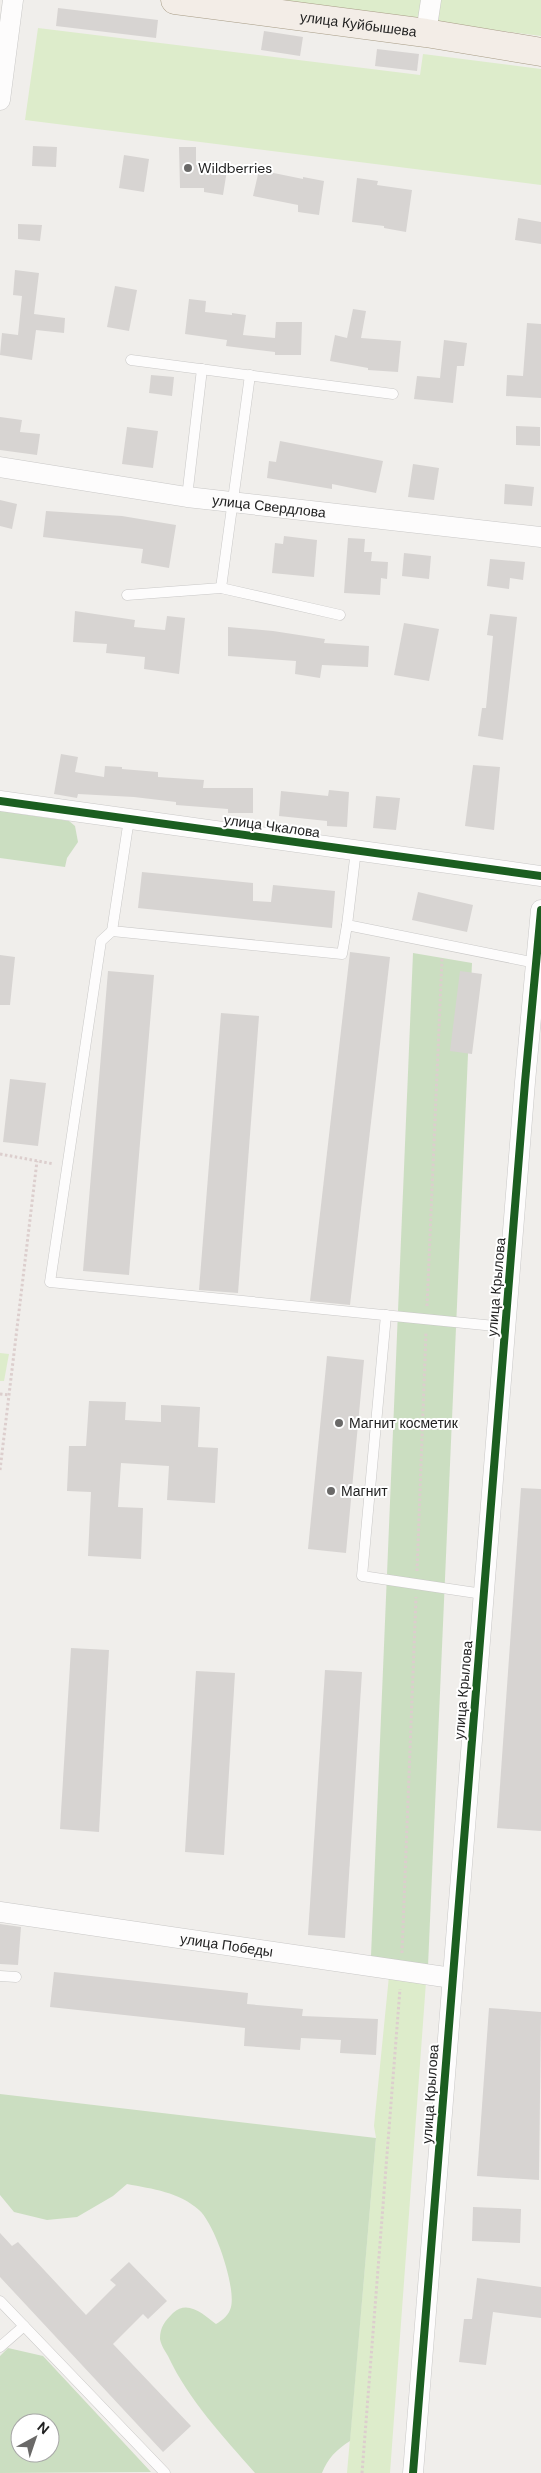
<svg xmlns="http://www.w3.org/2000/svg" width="541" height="2473" font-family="'DM Sans',sans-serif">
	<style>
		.grass { fill: #ddeccb }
		.forest { fill: #cbdec1; fill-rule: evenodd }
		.building { fill: #d7d4d2 }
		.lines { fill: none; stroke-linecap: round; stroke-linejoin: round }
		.lane-casing { stroke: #c9c8c7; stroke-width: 11 }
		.street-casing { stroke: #c9c8c7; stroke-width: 21 }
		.primary-casing { stroke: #a79c86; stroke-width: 29 }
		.path { stroke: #dccecd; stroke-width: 3; stroke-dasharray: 2.5 2.5; stroke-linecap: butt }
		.lane { stroke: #fdfcfc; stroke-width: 10 }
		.street { stroke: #fdfcfc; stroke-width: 20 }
		.primary { stroke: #f3ede7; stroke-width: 28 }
		.cycleway-casing { stroke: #fff; stroke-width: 11 }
		.cycleway { stroke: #1b5e20; stroke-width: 8 }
		.poi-dot { fill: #6a6968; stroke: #fff; stroke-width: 2 }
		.labels { text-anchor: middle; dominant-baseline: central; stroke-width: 4; stroke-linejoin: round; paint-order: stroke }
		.street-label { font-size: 14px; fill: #222; stroke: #fff }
		.poi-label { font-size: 14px; fill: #222; stroke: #fff; text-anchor: start }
	</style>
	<rect width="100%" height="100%" fill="#f0eeeb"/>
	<g class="grass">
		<polygon points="265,0 541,0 541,36"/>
		<polygon points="38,28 420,75 423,54 541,69 541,185 25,120"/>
		<polygon points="0,1353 9,1354 4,1381 0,1381"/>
		<polygon points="389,1976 426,1982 390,2473 347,2473 376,2138 374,2126"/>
	</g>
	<g class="forest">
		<polygon points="0,811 69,821 75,826 78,842 67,858 65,867 0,858"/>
		<polygon points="413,953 472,963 428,1966 371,1956"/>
		<path d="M0 2094 376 2138 350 2441C336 2450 328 2458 322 2473H255C223 2436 189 2401 168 2356 165 2351 161 2345 160 2339 160 2327 165 2321 173 2313 188 2299 204 2315 216 2324 223 2320 229 2315 231 2307 236 2287 215 2224 199 2210 179 2192 153 2189 127 2184L113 2196 77 2217 47 2220 14 2212 0 2195Z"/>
		<path d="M8 2348 43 2356 151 2472 0 2473V2356ZM20 2423H50V2453H20Z"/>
	</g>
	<g class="building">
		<polygon points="58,8 158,20 156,38 56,26"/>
		<polygon points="264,31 303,37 300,56 261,50"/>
		<polygon points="377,49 419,54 417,71 375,66"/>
		<polygon points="33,146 57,147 56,167 32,166"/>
		<polygon points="179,147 196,147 196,165 227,170 223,195 204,192 204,188 180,188"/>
		<polygon points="124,155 149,159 144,192 119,188"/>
		<polygon points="259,170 303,179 303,177 324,181 319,215 298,212 298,205 253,196"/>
		<polygon points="357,178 378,181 377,185 412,190 406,232 384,228 384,226 352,222"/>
		<polygon points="518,218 541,222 541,244 515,240"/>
		<polygon points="18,224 42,225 40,241 18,239"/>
		<polygon points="15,270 39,273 34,314 65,318 64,333 36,330 32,360 0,355 2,333 18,335 22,296 13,295"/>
		<polygon points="115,286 137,290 129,331 107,327"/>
		<polygon points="189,299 206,301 205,312 232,315 232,313 246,315 243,335 275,338 276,322 302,322 301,355 275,355 275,352 226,346 227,340 185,334"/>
		<polygon points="353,309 366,311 361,338 401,341 398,372 368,370 368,368 330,361 335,335 347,338"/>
		<polygon points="527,323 541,324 541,398 506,396 507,375 523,376"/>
		<polygon points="444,340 467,343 464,366 457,366 453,403 414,399 417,376 440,378"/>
		<polygon points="151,375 174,377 172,396 149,393"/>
		<polygon points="0,417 22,420 20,432 40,434 37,455 0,450"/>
		<polygon points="516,426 540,427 540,446 516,445"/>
		<polygon points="127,427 158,431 153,468 122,464"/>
		<polygon points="280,441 383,461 376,493 332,484 332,489 267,478 269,461 276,462"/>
		<polygon points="413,464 439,468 434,500 408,497"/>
		<polygon points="505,484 534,487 532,506 504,504"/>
		<polygon points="0,500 17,504 12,529 0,526"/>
		<polygon points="46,511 122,516 176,525 169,568 141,563 143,549 43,537"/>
		<polygon points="284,536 317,540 314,577 272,573 275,543 283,544"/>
		<polygon points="348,538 365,539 364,552 372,552 371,561 388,562 387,579 381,578 380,595 344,593"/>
		<polygon points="404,553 431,556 429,579 402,576"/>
		<polygon points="490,559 525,562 523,580 510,578 509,589 487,586"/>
		<polygon points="75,611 135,620 134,627 165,630 167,616 185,618 179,674 144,669 145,657 106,653 107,644 73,642"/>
		<polygon points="490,614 517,617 503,740 478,736 482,708 486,708 493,636 487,635"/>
		<polygon points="404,623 439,629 429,681 394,675"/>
		<polygon points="228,627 273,631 325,639 324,643 369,646 368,667 322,665 320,678 295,674 296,661 228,656"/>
		<polygon points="61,754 78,757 75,772 104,777 105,766 122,767 122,769 158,772 158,777 204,780 203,788 253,788 253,813 228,813 228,809 176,805 176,802 134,797 78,794 77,798 54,794"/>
		<polygon points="473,765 500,767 494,830 465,826"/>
		<polygon points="329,790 349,792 347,827 327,826 327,821 279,816 281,791 328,796"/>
		<polygon points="376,796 400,798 396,830 373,828"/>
		<polygon points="142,872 253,883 253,901 271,902 273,885 335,891 332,928 138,908"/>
		<polygon points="418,892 473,905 467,932 412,920"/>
		<polygon points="350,952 390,957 350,1305 310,1301"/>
		<polygon points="0,955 15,957 10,1005 0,1005"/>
		<polygon points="108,971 154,975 129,1275 83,1271"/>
		<polygon points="460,971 482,974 472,1054 450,1051"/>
		<polygon points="221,1013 259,1016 238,1293 199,1290"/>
		<polygon points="10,1079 46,1083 38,1146 3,1142"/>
		<polygon points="327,1356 364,1360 346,1553 308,1549"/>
		<polygon points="89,1401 126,1402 125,1420 161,1422 161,1405 200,1407 198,1447 218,1448 215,1503 167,1500 169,1466 121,1463 118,1507 143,1508 141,1559 88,1556 91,1492 67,1491 69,1446 86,1446"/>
		<polygon points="521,1488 541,1489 541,1831 497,1828"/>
		<polygon points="71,1648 109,1650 99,1832 60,1829"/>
		<polygon points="325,1670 362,1672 345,1938 308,1935"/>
		<polygon points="196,1671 235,1673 224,1855 185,1852"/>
		<polygon points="0,1924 21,1927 18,1965 0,1964"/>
		<polygon points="54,1972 248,1993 247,2004 303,2009 302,2016 378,2019 376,2055 340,2053 341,2040 301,2038 300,2050 244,2046 245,2028 50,2007"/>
		<polygon points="489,2008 541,2012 539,2180 477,2176"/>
		<polygon points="473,2207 521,2209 520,2243 472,2241"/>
		<polygon points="0,2233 12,2246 18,2242 86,2315 116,2285 110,2280 129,2262 167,2301 148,2319 143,2314 113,2344 191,2426 163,2452 0,2277"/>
		<polygon points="477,2278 541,2287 541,2318 493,2312 486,2365 459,2362 464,2319 472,2319"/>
	</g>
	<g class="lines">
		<g class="lane-casing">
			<g id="lane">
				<polyline points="131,360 393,394"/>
				<polyline points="187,497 202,369"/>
				<polyline points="221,588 250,375"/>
				<polyline points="127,595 221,588 340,615"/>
				<polyline points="129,819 112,931 342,954 347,925"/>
				<polyline points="356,850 347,925 536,963"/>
				<polyline points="112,931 101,941 50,1282 505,1327"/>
				<polyline points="386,1315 362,1576 483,1594"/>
				<polyline points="0,1976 16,1977"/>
				<polyline points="0,2301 165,2473"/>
				<polyline points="0,2347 24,2326"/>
			</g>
		</g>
		<g class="street-casing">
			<g id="street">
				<polyline points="426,33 431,0"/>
				<polyline points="0,100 13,0"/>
				<path id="s1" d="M0 467 187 497 541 537"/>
				<polyline points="0,801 541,876"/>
				<path id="s2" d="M0 1912 452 1978"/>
				<polyline points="413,2473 525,1082 541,910"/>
			</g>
		</g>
		<g class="primary-casing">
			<g id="primary">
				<path id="s3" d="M175 0 426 33 541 52"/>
			</g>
		</g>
		<g class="path">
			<polyline points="0,1154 54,1164"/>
			<polyline points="427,1306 442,958"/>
			<polyline points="0,1394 9,1395"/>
			<polyline points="0,1470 37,1161"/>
			<polyline points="417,1571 426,1332"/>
			<polyline points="402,1953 416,1597"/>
			<polyline points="362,2473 400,1989"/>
		</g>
		<use href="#lane" class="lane"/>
		<use href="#street" class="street"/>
		<use href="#primary" class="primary"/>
		<g class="cycleway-casing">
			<g id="cycleway">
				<polyline points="0,801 541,876"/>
				<polyline points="413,2473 525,1082 541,910"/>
			</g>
		</g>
		<use href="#cycleway" class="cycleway"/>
	</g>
	<g class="poi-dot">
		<circle cx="188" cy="168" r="5"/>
		<circle cx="339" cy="1423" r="5"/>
		<circle cx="331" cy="1491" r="5"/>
	</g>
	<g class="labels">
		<g class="street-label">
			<text stroke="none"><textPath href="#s3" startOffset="185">улица Куйбышева</textPath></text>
			<text stroke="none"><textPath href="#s1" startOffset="272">улица Свердлова</textPath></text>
			<text transform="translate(272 826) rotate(8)">улица Чкалова</text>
			<text transform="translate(496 1287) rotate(-85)">улица Крылова</text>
			<text transform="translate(463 1690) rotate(-85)">улица Крылова</text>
			<text stroke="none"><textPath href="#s2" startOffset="229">улица Победы</textPath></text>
			<text transform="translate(430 2094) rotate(-86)">улица Крылова</text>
		</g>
		<g class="poi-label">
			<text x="198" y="168">Wildberries</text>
			<text x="349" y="1423">Магнит косметик</text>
			<text x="341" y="1491">Магнит</text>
		</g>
	</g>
	<g transform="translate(35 2438) rotate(40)"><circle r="24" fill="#ffffff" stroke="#a7a7a7"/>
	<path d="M0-4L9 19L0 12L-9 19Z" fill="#6a6968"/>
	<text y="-8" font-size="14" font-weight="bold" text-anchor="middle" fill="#222222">N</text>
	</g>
</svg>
